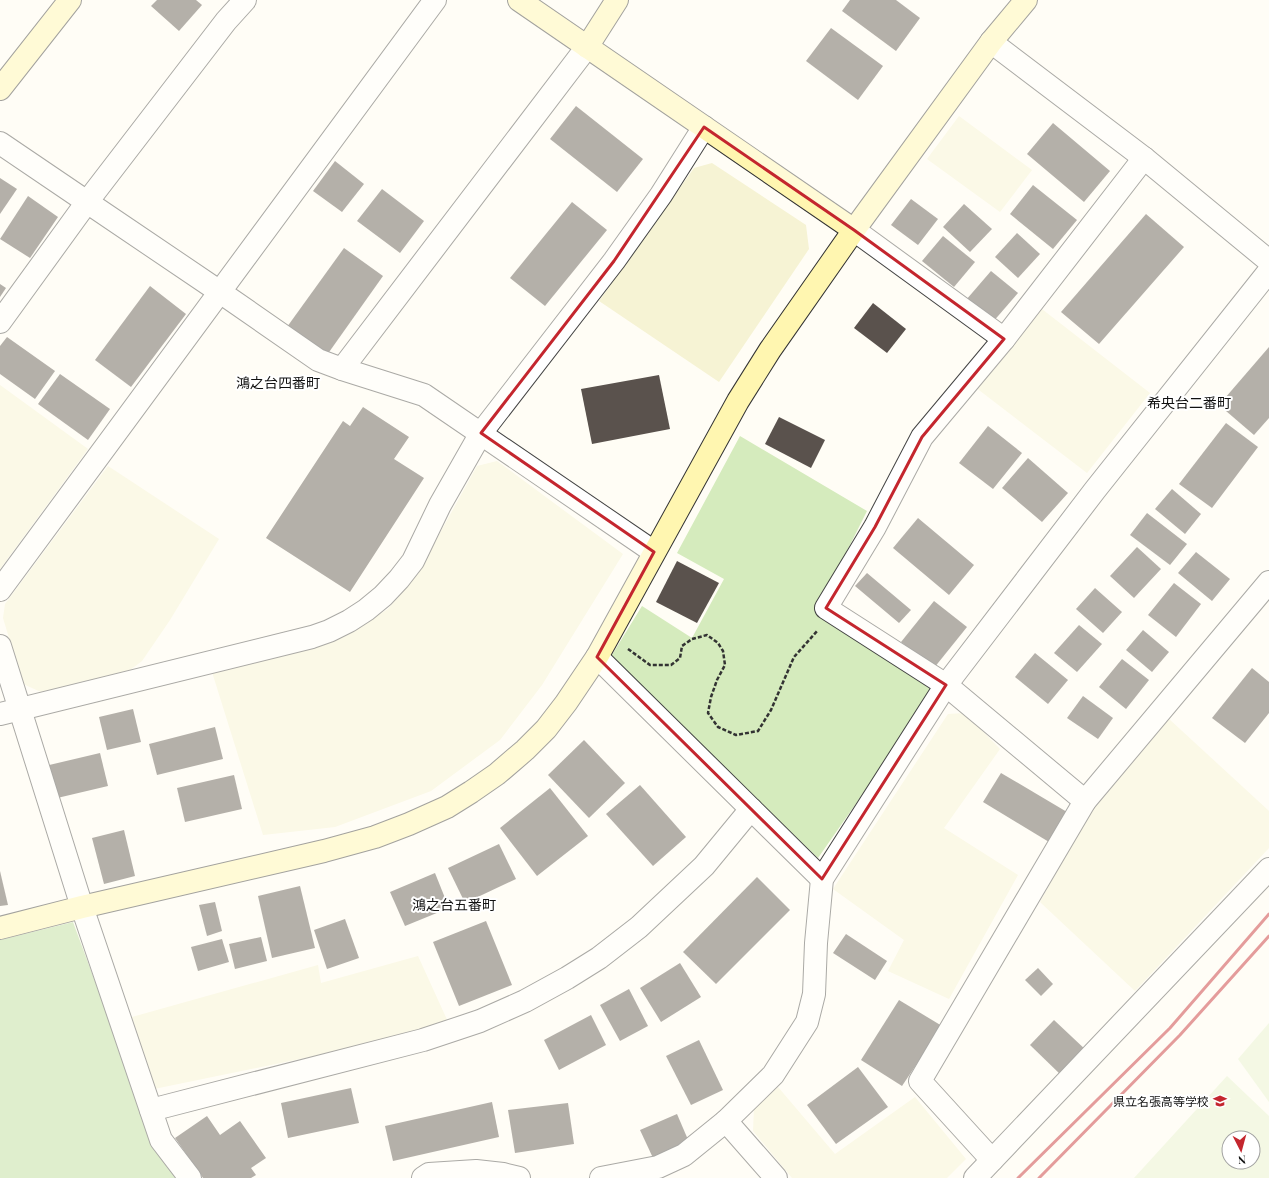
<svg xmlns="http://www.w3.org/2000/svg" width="1269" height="1178" font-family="'Playfair Display','Noto Sans JP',serif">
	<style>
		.farmland { fill: #f6f3d4 }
		.green { fill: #d5ebbd }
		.forest { fill: #b9dc9c }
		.pitch { fill: #e6f2cf; fill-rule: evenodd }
		.building { fill: #5a524d }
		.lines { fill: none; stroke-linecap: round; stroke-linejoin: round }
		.street-casing { stroke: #444; stroke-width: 24 }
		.secondary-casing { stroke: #333; stroke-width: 24 }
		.path { stroke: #333; stroke-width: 2.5; stroke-dasharray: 4 2; stroke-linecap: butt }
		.street { stroke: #fff; stroke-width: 22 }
		.secondary { stroke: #fff6b0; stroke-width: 22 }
		.rail { stroke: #c4262e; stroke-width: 3 }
		.marked { fill: none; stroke: #c4262e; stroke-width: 3; stroke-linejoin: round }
		.labels { text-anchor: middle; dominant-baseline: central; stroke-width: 4; stroke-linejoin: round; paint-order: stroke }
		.poi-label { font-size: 12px; fill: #111; stroke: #fff; text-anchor: end }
		.quarter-label { font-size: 14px; fill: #111; stroke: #fff }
	</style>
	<rect width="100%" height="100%" fill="#fffdf5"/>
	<g class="farmland">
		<polygon points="959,116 1032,170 1000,212 927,159"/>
		<polygon points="712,163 806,225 809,249 719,382 599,301 694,168"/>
		<polygon points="1038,306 1150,393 1087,473 975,387"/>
		<polygon points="0,385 88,449 0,569"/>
		<polygon points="497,461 623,554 542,685 500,740 431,791 335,827 263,835 212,672 352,631 388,609 420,569 477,466"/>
		<polygon points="108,466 219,539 170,620 142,661 130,670 41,692 23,684 3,618 5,604"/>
		<polygon points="965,713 1000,749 944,828 1018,875 949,999 888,971 904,940 833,889 948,714"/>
		<polygon points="1169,719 1269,811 1269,848 1135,991 1040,902 1090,810"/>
		<polygon points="418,956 449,1024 382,1042 154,1089 132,1017 318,965 321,983"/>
		<polygon points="778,1087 835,1154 915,1097 966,1159 947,1178 792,1178 753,1131 754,1109"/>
	</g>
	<polygon class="green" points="740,436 867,511 819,607 936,689 818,858 610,658 642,606 692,638 724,579 677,553"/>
	<polygon class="forest" points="73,922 156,1146 182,1178 0,1178 0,940"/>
	<g class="pitch">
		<polygon points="1269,1023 1269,1102 1238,1059"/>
		<path d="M1227 1076 1269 1116V1178H1134ZM1229 1138H1253V1162H1229Z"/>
	</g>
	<g class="building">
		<polygon points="157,0 196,0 202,5 179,31 151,6"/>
		<polygon points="850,0 896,0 920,18 896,51 842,11"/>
		<polygon points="831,28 883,66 858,100 806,61"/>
		<polygon points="576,106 643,159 617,192 550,139"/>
		<polygon points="1053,123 1110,171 1084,202 1027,154"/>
		<polygon points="335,161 364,184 342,212 313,191"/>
		<polygon points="0,178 17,189 0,214"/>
		<polygon points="1033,185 1077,220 1053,249 1010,214"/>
		<polygon points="382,189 424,221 400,253 357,221"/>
		<polygon points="28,196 58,217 30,258 0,239"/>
		<polygon points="911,199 938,219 918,245 891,225"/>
		<polygon points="572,202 607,230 545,306 510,278"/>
		<polygon points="964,204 992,229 970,252 943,227"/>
		<polygon points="1146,214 1184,247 1099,344 1061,312"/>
		<polygon points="1017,233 1040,254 1018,278 995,257"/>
		<polygon points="943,236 975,262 954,287 922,261"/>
		<polygon points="344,248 383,276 327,355 287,327"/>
		<polygon points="991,271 1018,293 992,323 966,300"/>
		<polygon points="0,284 6,288 0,297"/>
		<polygon points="150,286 186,314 131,387 95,360"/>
		<polygon points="873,303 906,329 887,353 854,328"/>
		<polygon points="7,337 55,371 35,399 0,374 0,346"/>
		<polygon points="1269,347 1269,418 1254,435 1219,405"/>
		<polygon points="60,374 110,409 88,440 38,404"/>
		<polygon points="659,375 670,429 592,444 581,389"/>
		<polygon points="363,407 409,437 394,459 424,478 350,592 266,538 343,421 350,426"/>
		<polygon points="779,417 825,440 811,468 765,444"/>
		<polygon points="1226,423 1258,447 1212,508 1179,484"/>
		<polygon points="988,426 1022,453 993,489 959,463"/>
		<polygon points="1028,458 1068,493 1042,522 1002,488"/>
		<polygon points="1172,489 1201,514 1185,534 1155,509"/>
		<polygon points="1147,513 1187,544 1170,565 1130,535"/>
		<polygon points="918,518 974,565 949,595 893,548"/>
		<polygon points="1137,547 1161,569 1134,598 1110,576"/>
		<polygon points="1196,552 1230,579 1212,601 1178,573"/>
		<polygon points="677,561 719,583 697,623 656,602"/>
		<polygon points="867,573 911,610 899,623 855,586"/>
		<polygon points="1174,583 1201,604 1176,637 1148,615"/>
		<polygon points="1095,588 1122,612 1103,633 1076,609"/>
		<polygon points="934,601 967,627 934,668 901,642"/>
		<polygon points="1079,625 1102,644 1077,672 1054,653"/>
		<polygon points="1143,630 1169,652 1152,672 1126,650"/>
		<polygon points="1035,653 1068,680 1048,704 1015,677"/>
		<polygon points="1122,659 1149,680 1126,709 1099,687"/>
		<polygon points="1252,668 1269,682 1269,713 1245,743 1212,718"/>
		<polygon points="1083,696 1113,718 1098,739 1067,718"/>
		<polygon points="133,709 141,742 107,750 99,717"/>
		<polygon points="215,727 223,759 157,775 149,744"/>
		<polygon points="584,740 625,783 589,818 548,775"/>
		<polygon points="100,753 108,786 53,799 45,766"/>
		<polygon points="1001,773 1067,812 1049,842 983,802"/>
		<polygon points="234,775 242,809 185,822 177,788"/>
		<polygon points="640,785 686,837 653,866 606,814"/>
		<polygon points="550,788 588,836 537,876 500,828"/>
		<polygon points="124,830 135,876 104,884 92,838"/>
		<polygon points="499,844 516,879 465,903 448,868"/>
		<polygon points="0,871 8,905 0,906"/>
		<polygon points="435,873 449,908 405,926 390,892"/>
		<polygon points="757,877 790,910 716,984 683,952"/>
		<polygon points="300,886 315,948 272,958 258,896"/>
		<polygon points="215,902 222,931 207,936 199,905"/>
		<polygon points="345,919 359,958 327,969 314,930"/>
		<polygon points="486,921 512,985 459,1006 433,942"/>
		<polygon points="846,934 887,961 875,980 833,953"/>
		<polygon points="261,937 267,961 235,969 229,944"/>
		<polygon points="222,939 229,962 198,971 191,947"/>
		<polygon points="680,963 701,997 661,1022 640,988"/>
		<polygon points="1038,968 1053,984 1041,996 1025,980"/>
		<polygon points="629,989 648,1026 620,1041 600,1005"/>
		<polygon points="899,1000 942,1026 902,1086 861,1060"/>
		<polygon points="591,1015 606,1045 559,1070 544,1040"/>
		<polygon points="1054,1020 1088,1052 1063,1077 1030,1045"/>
		<polygon points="699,1040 723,1090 691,1105 666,1056"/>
		<polygon points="858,1067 888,1107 836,1144 807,1105"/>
		<polygon points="351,1088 359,1123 288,1138 281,1103"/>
		<polygon points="492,1102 499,1137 393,1161 385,1126"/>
		<polygon points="568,1103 574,1144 515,1153 508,1110"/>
		<polygon points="677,1114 689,1142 653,1158 640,1130"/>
		<polygon points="207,1116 220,1135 240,1121 266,1158 251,1168 256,1175 251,1178 203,1178 175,1138"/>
	</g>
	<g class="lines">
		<g class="street-casing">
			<g id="street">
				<polyline points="991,42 1144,158 1269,261"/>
				<polyline points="0,143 87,202 220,292 318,360 342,369 424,395 654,552"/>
				<polyline points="854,230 1004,339"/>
				<polyline points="0,322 87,202 226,21 245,0"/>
				<polyline points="342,369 587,47"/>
				<polyline points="0,590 435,0"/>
				<polyline points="0,646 82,907 161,1140 190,1178"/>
				<polyline points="597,657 822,879"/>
				<polyline points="0,714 312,637 329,631 349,621 366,610 383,596 399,579 413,561 440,505 481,433 614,261 661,195 704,127"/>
				<polyline points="1085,801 946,685 826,608 875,527 922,437 1004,339 1144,158"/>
				<polyline points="151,1110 423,1040 480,1021 525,1001 567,978 599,958 639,927 704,866 751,809"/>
				<polyline points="726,1121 776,1178"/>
				<polyline points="992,1160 920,1081 1085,801 1269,582"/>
				<polyline points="423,1178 429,1174 476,1171 503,1174 519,1178"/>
				<polyline points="601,1178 658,1167 684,1155 726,1121 773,1075 807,1022 814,994 816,943 822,879 946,685 1095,490 1269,271"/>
				<polyline points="975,1178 1269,869"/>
			</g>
		</g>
		<g class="secondary-casing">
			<g id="secondary">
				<polyline points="519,0 854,230"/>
				<polyline points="587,47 617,0"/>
				<polyline points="0,89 70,0"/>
				<polyline points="0,928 82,907 324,851 375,837 409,824 447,807 471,792 497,774 525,750 546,729 566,703 597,657 738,401 770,350 854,230 991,42 1026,0"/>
			</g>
		</g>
		<polyline class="path" points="628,649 650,665 671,665 680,658 682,646 692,639 707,635 718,643 723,651 725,665 717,680 711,697 708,713 718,727 736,735 758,731 771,710 794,657 818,630"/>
		<use href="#street" class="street"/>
		<use href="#secondary" class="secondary"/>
		<g class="rail">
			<polyline points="1018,1178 1170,1028 1269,914"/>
			<polyline points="1039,1178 1180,1035 1269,936"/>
		</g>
	</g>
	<path d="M0 0H1269V1178H0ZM704 127 854 230 1004 339 922 437 875 527 826 608 946 685 822 879 597 657 654 552 481 433 614 261Z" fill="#fffdf5" fill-opacity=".55" fill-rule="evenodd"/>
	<path class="marked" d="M704 127 854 230 1004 339 922 437 875 527 826 608 946 685 822 879 597 657 654 552 481 433 614 261Z"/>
	<defs>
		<g id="school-bare" transform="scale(1.08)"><path d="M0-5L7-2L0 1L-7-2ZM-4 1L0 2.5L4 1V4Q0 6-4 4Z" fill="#c4262e" stroke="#fff" stroke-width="2.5" paint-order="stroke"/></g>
	</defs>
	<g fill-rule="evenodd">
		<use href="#school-bare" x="1220" y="1101"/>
	</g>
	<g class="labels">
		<g class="poi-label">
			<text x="1209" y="1101">県立名張高等学校</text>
		</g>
		<g class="quarter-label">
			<text x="278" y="382">鴻之台四番町</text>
			<text x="1189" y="402">希央台二番町</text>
			<text x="454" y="904">鴻之台五番町</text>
		</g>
	</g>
	<g transform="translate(1241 1150) rotate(174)"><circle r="19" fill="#ffffff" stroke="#a0a0a0"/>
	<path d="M0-3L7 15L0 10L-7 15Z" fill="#c4262e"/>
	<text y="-6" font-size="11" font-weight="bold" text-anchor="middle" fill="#111111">N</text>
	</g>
</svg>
